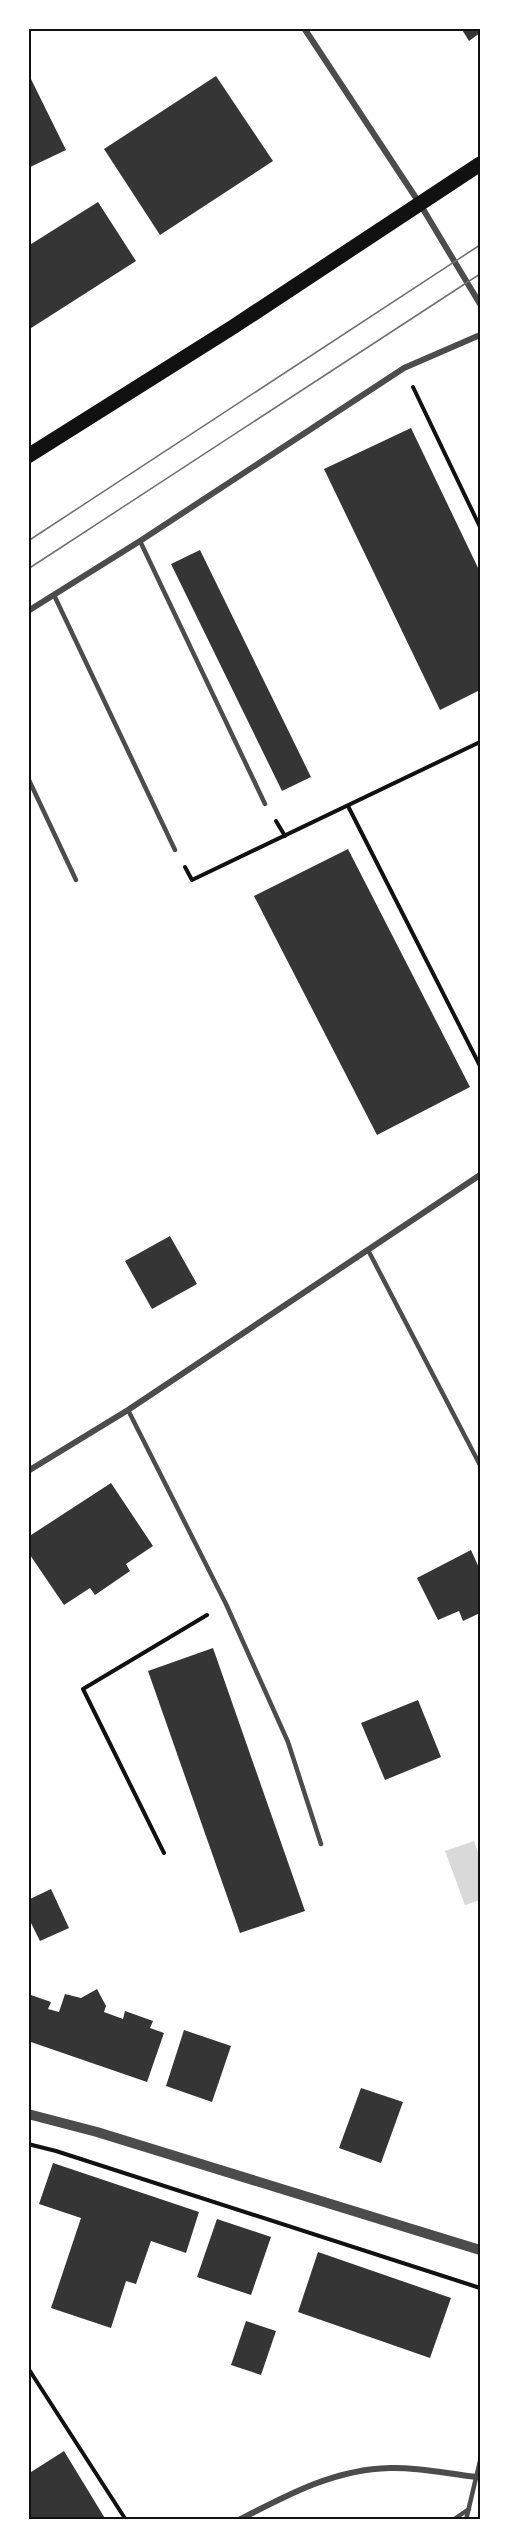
<svg xmlns="http://www.w3.org/2000/svg" width="509" height="2548" font-family="'Nunito Sans',sans-serif">
	<style>
		.water { fill: #d9d9d9 }
		.building { fill: #353535 }
		.lines { fill: none; stroke-linecap: round; stroke-linejoin: round }
		.path { stroke: #111; stroke-width: 4 }
		.service { stroke: #4c4c4c; stroke-width: 4.5 }
		.minor { stroke: #4c4c4c; stroke-width: 6 }
		.tertiary { stroke: #4c4c4c; stroke-width: 10 }
		.primary { stroke: #111; stroke-width: 15 }
		.tram { stroke: #707070; stroke-width: 1.5 }
		.neatline { fill: none; stroke: #111; stroke-width: 2 }
	</style>
	<rect width="100%" height="100%" fill="#fff"/>
	<polygon class="water" points="474,1841 480,1859 480,1900 465,1905 445,1851"/>
	<g class="building">
		<polygon points="461,28 480,28 480,33 469,41"/>
		<polygon points="28,73 66,150 28,168"/>
		<polygon points="216,76 273,161 160,235 104,149"/>
		<polygon points="98,202 136,261 28,330 28,246"/>
		<polygon points="411,428 480,572 480,690 440,710 324,469"/>
		<polygon points="200,550 311,777 282,791 171,564"/>
		<polygon points="348,849 470,1087 377,1135 254,896"/>
		<polygon points="170,1236 197,1284 152,1309 125,1261"/>
		<polygon points="111,1483 153,1546 126,1564 130,1571 95,1595 90,1588 64,1605 28,1552 28,1537"/>
		<polygon points="471,1550 480,1570 480,1613 463,1621 459,1611 438,1620 417,1578"/>
		<polygon points="213,1648 305,1911 240,1933 148,1671"/>
		<polygon points="418,1700 441,1757 385,1780 361,1723"/>
		<polygon points="51,1889 69,1928 40,1941 28,1917 28,1900"/>
		<polygon points="97,1989 106,2006 104,2012 123,2019 125,2011 153,2021 150,2028 164,2033 147,2082 28,2041 28,1994 51,2002 48,2009 59,2012 65,1994 81,1998"/>
		<polygon points="184,2030 231,2046 212,2102 166,2086"/>
		<polygon points="361,2088 403,2102 381,2163 339,2148"/>
		<polygon points="53,2163 199,2212 186,2253 151,2241 136,2284 126,2281 111,2328 51,2308 81,2218 39,2204"/>
		<polygon points="217,2219 271,2237 251,2295 197,2277"/>
		<polygon points="318,2252 451,2298 430,2358 298,2312"/>
		<polygon points="246,2321 276,2331 261,2375 231,2365"/>
		<polygon points="64,2451 106,2520 28,2520 28,2474"/>
	</g>
	<g class="lines">
		<g class="path">
			<polyline points="413,387 480,527"/>
			<polyline points="348,806 480,1066"/>
			<polyline points="276,821 285,836"/>
			<polyline points="185,867 192,880 480,742"/>
			<polyline points="164,1853 83,1689 207,1615"/>
			<polyline points="28,2144 56,2151 480,2288"/>
			<polyline points="28,2368 126,2520"/>
		</g>
		<g class="service">
			<polyline points="140,541 265,804"/>
			<polyline points="54,595 175,850"/>
			<polyline points="28,778 76,880"/>
			<polyline points="368,1250 480,1465"/>
			<polyline points="128,1410 226,1604 288,1742 321,1844"/>
			<polyline points="453,2520 469,2509"/>
			<polyline points="466,2520 480,2461"/>
		</g>
		<g class="minor">
			<polyline points="304,28 420,204 480,304"/>
			<polyline points="28,611 140,541 404,368 480,335"/>
			<polyline points="28,1471 128,1410 480,1175"/>
			<path d="M239 2520C287 2495 335 2469 390 2468 419 2467 449 2474 478 2477"/>
		</g>
		<polyline class="tertiary" points="28,2114 97,2132 480,2250"/>
		<polyline class="primary" points="28,456 233,327 480,164"/>
		<g class="tram">
			<polyline points="28,541 480,245"/>
			<polyline points="28,569 480,274"/>
		</g>
	</g>
	<rect width="509" height="2548" fill="none" stroke="#ffffff" stroke-width="60"/>
	<rect x="30" y="30" width="449" height="2488" class="neatline"/>
</svg>
